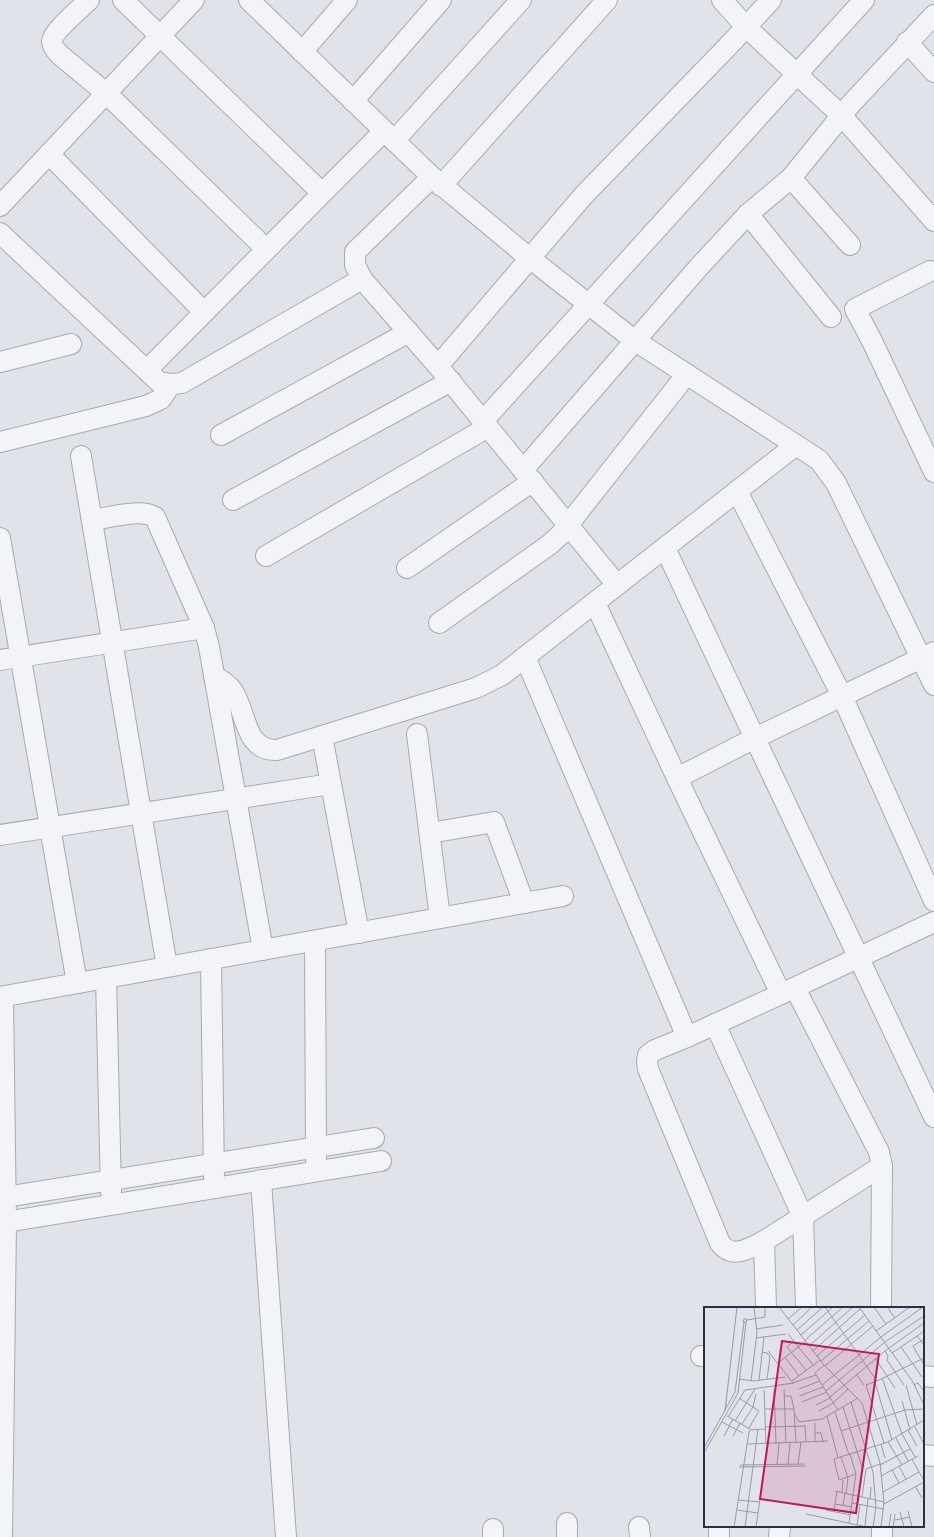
<svg xmlns="http://www.w3.org/2000/svg" width="934" height="1537" font-family="'Nunito Sans',sans-serif">
	<style>
		.lines { fill: none; stroke-linecap: round; stroke-linejoin: round }
		.minor-casing { stroke: #a5aab3; stroke-width: 22 }
		.minor { stroke: #f3f4f7; stroke-width: 20 }
		.inset-road { fill: none; stroke: #969ba6; stroke-width: 1 }
		.view { fill: #c2185b; fill-opacity: 0.15; stroke: #c2185b; stroke-width: 2 }
		.inset-edge { fill: none; stroke: #283041; stroke-width: 2 }
	</style>
	<rect width="100%" height="100%" fill="#e0e3e9"/>
	<g class="lines">
		<g class="minor-casing">
			<g id="minor">
				<path d="M89 0C81 8 53 31 52 41 52 46 56 51 60 55L106 93 266 249"/>
				<polyline points="123,0 322,193"/>
				<polyline points="249,0 432,177 527,256 634,340 819,460 836,483 934,685"/>
				<polyline points="722,0 746,27 842,116 934,221"/>
				<polyline points="907,42 934,72"/>
				<polyline points="302,52 347,0"/>
				<polyline points="353,101 441,0"/>
				<polyline points="394,141 521,0"/>
				<polyline points="49,154 204,312"/>
				<polyline points="432,177 355,252 355,265 362,279 438,366"/>
				<polyline points="791,178 850,245"/>
				<polyline points="441,186 607,0"/>
				<polyline points="0,206 194,0"/>
				<polyline points="748,214 831,317"/>
				<polyline points="0,233 159,382 171,384 182,383 362,279"/>
				<polyline points="930,271 855,309 872,341 934,472"/>
				<polyline points="0,362 71,344"/>
				<polyline points="147,370 384,131"/>
				<polyline points="483,421 864,0"/>
				<polyline points="221,435 409,332"/>
				<polyline points="0,442 146,406 161,399 171,384"/>
				<polyline points="81,456 167,967"/>
				<polyline points="523,470 698,268 748,214 791,178 850,105 934,15"/>
				<polyline points="737,491 842,696 934,901"/>
				<polyline points="233,500 451,381"/>
				<path d="M92 520C109 518 140 508 155 517L204 628 209 647 263 950"/>
				<polyline points="0,538 77,983"/>
				<polyline points="665,548 934,1117"/>
				<polyline points="266,556 488,427"/>
				<polyline points="407,568 533,481"/>
				<polyline points="617,585 438,366 583,196 733,41 771,0"/>
				<polyline points="595,603 677,778 781,994"/>
				<polyline points="439,623 549,545 560,535 687,374"/>
				<polyline points="525,657 687,1037"/>
				<polyline points="0,660 204,628"/>
				<path d="M214 676C221 680 227 683 232 690 247 710 243 751 277 750L476 688 502 675 525 657 796 445"/>
				<polyline points="417,734 440,918"/>
				<polyline points="322,736 359,933"/>
				<polyline points="677,778 755,738 934,652"/>
				<polyline points="430,833 494,822 524,903"/>
				<polyline points="0,835 331,784"/>
				<polyline points="315,941 316,1161"/>
				<polyline points="211,959 214,1177"/>
				<polyline points="106,978 111,1192"/>
				<polyline points="795,988 879,1152 882,1166 881,1308"/>
				<polyline points="0,997 563,896"/>
				<polyline points="715,1024 803,1217 806,1308"/>
				<path d="M882 1166 764 1241C750 1248 732 1260 720 1243L648 1069 647 1061 648 1055 655 1050 687 1037 781 994 934 922"/>
				<polyline points="261,1180 286,1537"/>
				<polyline points="0,1198 374,1138"/>
				<polyline points="0,1223 381,1161"/>
				<polyline points="764,1241 766,1308"/>
				<polyline points="701,1356 705,1356"/>
				<polyline points="923,1376 934,1377"/>
				<polyline points="923,1455 934,1456"/>
				<polyline points="567,1523 567,1537"/>
				<polyline points="719,1526 719,1537"/>
				<polyline points="639,1527 640,1537"/>
				<polyline points="2,1537 6,1222 3,997"/>
				<polyline points="493,1537 493,1529"/>
				<polyline points="779,1537 780,1526"/>
				<polyline points="882,1537 882,1526"/>
			</g>
		</g>
		<use href="#minor" class="minor"/>
	</g>
	<g transform="translate(704 1307)">
		<rect width="220" height="220" fill="#e0e3e9"/>
		<path class="inset-road" d="M75 0 120 58 158 96 176 156 180 195 177 220M121 0 173 74 220 51M155 0 209 75 220 98M170 0 182 17M183 0 191 11M40 12H43L42 15H39ZM84 12 98 0M43 13 61 10V0M89 18 108 0M52 22 79 18M93 23 119 0M172 24 206 0M220 24 213 29 220 38M84 27 109 58M97 28 129 0M52 31 82 27M220 32 209 39 220 58M101 33 139 0M90 34 83 40 102 63M105 39 149 0M197 40 218 70M64 44 89 76 112 68M109 44 156 2M181 44 184 49 183 53 200 78M58 45 63 46 66 50 63 72M188 46 213 29M113 49 161 8M81 50 95 69M171 51 191 81M117 54 165 14M74 56 102 34M121 59 169 19M152 67 160 78M178 71 198 127 211 150M35 72 49 74 81 70M55 73 60 30M47 74 53 26 50 0M88 74 116 53M170 75 162 78 180 136M171 75 188 133M118 78 111 66 120 58M202 78 213 118M210 78 214 76 220 84M70 82 72 136M80 82 82 136M95 82 116 74M60 83 62 137M122 84 181 35 220 9M80 89H87L90 102 92 136M95 89 119 80M126 90 181 44 220 16M35 91 55 104 45 121M198 94 206 123M98 95 123 85M147 95 169 165 172 200 169 220M112 98 126 91M139 100 159 163M61 102H90M134 103 118 78 177 30 219 0M21 104 33 0M115 104 128 97 144 82M131 105 145 148M91 107 95 115 118 112 154 91M23 109 46 122M123 109 134 151M24 110 41 83 90 76M31 114 51 82M18 115 39 126M38 117 49 100 52 87M101 118 102 135M61 120 101 119M211 120 220 137M204 123 213 139M137 124 201 103 220 102M111 126H117L119 135M20 129 29 112M29 129 36 116M192 131 204 154M111 135V116M184 135 198 158M43 137 124 134M177 137 181 151M0 141 31 85 40 15M0 146 34 86 42 15M137 150 144 171 142 186M208 152 215 165M94 157 97 135M36 158 101 157M73 158 75 136M84 158 86 136M176 158 206 142M195 159 202 172M35 160 101 159M188 163 195 176M152 167 135 173 130 152 184 135 220 113M177 169 214 149M211 179 218 191M131 184 180 195M138 185 139 173M179 185 215 165 220 173M158 190 162 162 176 157M166 192 167 180M34 193 56 195M148 196 180 202M131 197 148 200M180 197 220 175M139 198 141 186M33 203 54 206M122 203 147 208M130 204 133 184M204 204 208 220M196 205 200 220M102 207 163 220M191 213 206 210M145 216 152 167 146 147M153 218 156 198M161 219 164 191M30 220 45 125 46 123 61 122M41 220 54 122M52 220 64 137M185 220 187 207M189 220 191 207"/>
		<path class="view" d="M78 34 175 47 152 206 56 192Z"/>
		<rect width="220" height="220" class="inset-edge"/>
	</g>
</svg>
